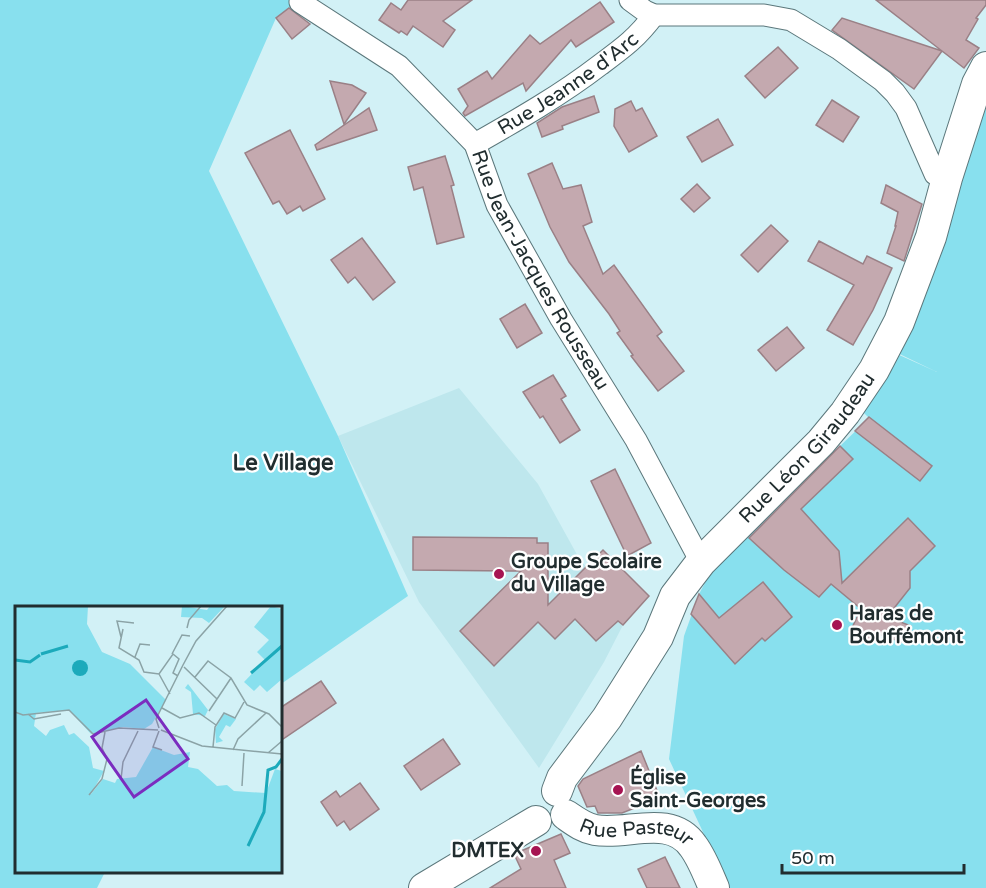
<svg xmlns="http://www.w3.org/2000/svg" width="986" height="888" font-family="'Varela Round',sans-serif">
	<style>
		.built { fill: #bee7ed }
		.green { fill: #88e0ee }
		.building { fill: #c4a9af; stroke: #9a8086; stroke-width: 1.5 }
		.lines { fill: none; stroke-linecap: round; stroke-linejoin: round }
		.street-casing { stroke: #5b777b; stroke-width: 23 }
		.secondary-casing { stroke: #5b777b; stroke-width: 32 }
		.street { stroke: #fff; stroke-width: 21 }
		.secondary { stroke: #fff; stroke-width: 30 }
		.poi-dot { fill: #a61452; stroke: #fff; stroke-width: 2 }
		.labels { text-anchor: middle; dominant-baseline: central; stroke-width: 4.5; stroke-linejoin: round; paint-order: stroke }
		.street-label { font-size: 20px; fill: #212d2f; stroke: #fff }
		.poi-label { font-size: 20px; font-weight: bold; fill: #212d2f; stroke: #fff; text-anchor: start }
		.quarter-label { font-size: 22px; font-weight: bold; fill: #212d2f; stroke: #fff }
		.inset-river { fill: none; stroke: #1caabb; stroke-width: 3 }
		.inset-road { fill: none; stroke: #8ba3a6; stroke-width: 1.5 }
		.view { fill: #7b2cbf; fill-opacity: 0.15; stroke: #7b2cbf; stroke-width: 3 }
		.inset-edge { fill: none; stroke: #212d2f; stroke-width: 3 }
	</style>
	<rect width="100%" height="100%" fill="#d2f1f6"/>
	<polygon class="built" points="459,388 538,484 580,560 604,588 605,607 623,625 604,662 539,768 419,602 338,436"/>
	<g class="green">
		<polygon points="0,0 292,0 293,6 276,18 209,171 338,436 408,596 281,684 280,608 16,608 16,872 105,872 97,888 0,888"/>
		<polygon points="986,67 986,888 729,888 669,759 684,636 699,594 712,570 869,418 863,412 897,354 937,372 887,348"/>
	</g>
	<g class="building">
		<polygon points="408,0 472,0 443,21 455,30 443,47 413,26 407,35 401,31 399,33 379,20 391,3 401,10"/>
		<polygon points="876,0 986,0 986,5 976,18 978,19 966,40 979,48 964,68 942,51 914,89 832,30 842,18 942,51"/>
		<polygon points="600,2 614,22 576,47 571,40 526,91 523,83 465,116 463,113 468,106 458,89 487,71 492,79 530,35 540,44"/>
		<polygon points="289,8 310,24 292,39 276,18"/>
		<polygon points="778,47 798,68 765,98 745,76"/>
		<polygon points="330,81 352,85 366,93 344,124"/>
		<polygon points="594,96 599,112 562,126 563,129 542,137 537,123 562,107"/>
		<polygon points="832,100 859,117 843,142 816,125"/>
		<polygon points="631,101 636,111 642,108 657,136 629,152 614,126 615,109"/>
		<polygon points="369,108 377,130 317,150 315,145"/>
		<polygon points="718,119 733,145 702,162 687,137"/>
		<polygon points="290,130 325,199 303,211 300,206 287,214 279,201 273,204 245,153"/>
		<polygon points="445,156 454,185 451,186 464,237 437,244 423,187 414,190 408,167"/>
		<polygon points="552,163 563,189 581,185 592,222 583,226 603,274 614,265 662,332 657,336 684,371 658,391 631,356 633,355 617,333 620,331 609,314 569,262 550,227 528,174"/>
		<polygon points="697,184 710,198 694,212 681,199"/>
		<polygon points="886,185 922,204 904,261 887,253 896,226 895,226 898,212 881,203"/>
		<polygon points="771,225 788,241 758,272 741,255"/>
		<polygon points="362,238 395,282 373,300 355,277 348,283 331,260"/>
		<polygon points="819,241 863,264 867,256 892,268 873,310 853,345 827,330 854,285 808,261"/>
		<polygon points="525,304 542,333 517,348 500,319"/>
		<polygon points="787,327 804,348 776,371 758,350"/>
		<polygon points="553,375 566,396 561,399 580,430 560,443 543,416 540,418 523,392"/>
		<polygon points="869,417 932,466 920,481 855,431"/>
		<polygon points="840,446 853,459 801,509 839,551 842,583 908,518 935,546 910,571 910,588 887,617 911,626 908,644 875,633 868,644 849,634 861,609 831,584 819,597 784,570 749,538"/>
		<polygon points="615,469 651,543 627,556 591,481"/>
		<polygon points="413,537 537,538 537,543 548,543 548,605 603,550 649,596 623,625 618,621 596,641 575,619 555,639 538,622 494,666 460,631 521,571 413,570"/>
		<polygon points="763,582 792,617 765,641 762,638 735,664 691,614 699,594 719,618"/>
		<polygon points="321,681 336,703 280,741 280,708"/>
		<polygon points="443,739 460,764 421,790 404,766"/>
		<polygon points="641,751 660,798 622,813 598,813 595,806 587,807 578,786 583,779"/>
		<polygon points="360,783 379,809 350,830 344,821 337,826 321,802 336,791 340,797"/>
		<polygon points="561,834 570,853 554,860 566,888 490,888 521,869 514,854"/>
		<polygon points="665,857 680,888 647,888 638,869"/>
	</g>
	<g class="lines">
		<g class="street-casing">
			<g id="street">
				<polyline points="630,0 645,11 654,15 764,15 791,20 839,49 883,81 895,93 906,108 935,174 947,178"/>
				<path id="s1" d="M300 2 399 66 475 144 497 205 561 319 636 440 701 562"/>
				<path id="s2" d="M475 144C519 119 561 95 600 65 623 48 637 38 654 15"/>
			</g>
		</g>
		<g class="secondary-casing">
			<g id="secondary">
				<path id="s3" d="M557 791 562 778 607 718 658 637 675 596 701 562 821 442 845 413 874 370 899 322 931 237 947 178 977 84 986 67"/>
				<path id="s4" d="M566 815C576 822 584 828 595 830 627 836 670 813 693 846 702 858 708 874 714 888"/>
				<polyline points="424,888 536,821"/>
			</g>
		</g>
		<use href="#street" class="street"/>
		<use href="#secondary" class="secondary"/>
	</g>
	<g class="poi-dot">
		<circle cx="499" cy="574" r="6"/>
		<circle cx="837" cy="625" r="6"/>
		<circle cx="618" cy="790" r="6"/>
		<circle cx="536" cy="851" r="6"/>
	</g>
	<g class="labels">
		<g class="street-label">
			<text stroke="none"><textPath href="#s2" startOffset="111">Rue Jeanne d'Arc</textPath></text>
			<text stroke="none"><textPath href="#s1" startOffset="369">Rue Jean-Jacques Rousseau</textPath></text>
			<text stroke="none"><textPath href="#s3" startOffset="428">Rue Léon Giraudeau</textPath></text>
			<text stroke="none"><textPath href="#s4" startOffset="75">Rue Pasteur</textPath></text>
		</g>
		<g class="poi-label">
			<text x="511" y="562">Groupe Scolaire<tspan x="511" dy="23">du Village</tspan></text>
			<text x="849" y="614">Haras de<tspan x="849" dy="23">Bouffémont</tspan></text>
			<text x="630" y="778">Église<tspan x="630" dy="23">Saint-Georges</tspan></text>
			<text x="524" y="851" text-anchor="end">DMTEX</text>
		</g>
		<g class="quarter-label">
			<text x="283" y="463">Le Village</text>
		</g>
	</g>
	<g transform="translate(15 606)">
		<rect width="267" height="267" fill="#d2f1f6"/>
		<path d="M0 0H73L72 18 87 46 115 58 151 94 137 118 129 123 108 121 76 128 54 104 21 107 19 120 31 130 35 124 49 119 54 129 59 127 74 141 78 162 89 165 76 188 88 173 100 177 102 173 121 171 138 141 159 149 175 146 173 161 183 163 202 180 212 179 219 185 251 187 260 163 267 165V267H0ZM167 0 192 4 195 0H210L194 17 187 12 166 11ZM256 0 267 3V73L252 86 245 79 239 85 229 76 250 54 242 46 254 34 239 21ZM173 78 193 104 190 110 178 108 176 86 170 82ZM209 108 221 113 215 121 211 119 204 131 208 135 201 137 200 123Z" fill="#88e0ee"/>
		<path d="M57 62a8 8 0 1 1 16 0a8 8 0 1 1-16 0Z" fill="#1caabb"/>
		<path class="inset-river" d="M26 48 53 40M0 54 15 56 25 49M236 67 267 40M233 240 249 206 253 164 261 161 267 153"/>
		<path class="inset-road" d="M172 22 174 14 186 0M108 23 104 42 124 54 129 66 144 68 158 48 164 53 158 67 163 70M106 31 102 15 119 17M157 48 167 29 175 30M120 51 125 38 135 39M169 61 202 93M144 68 155 88M180 71 193 55 216 72 232 99 254 108 267 121M147 102 165 112 184 107 201 119M194 105 216 72M0 106 8 109 54 104 78 128 104 122 143 124M13 108 19 113 46 108M144 122 141 113 168 59 181 35 212 0M146 124 187 140 267 148M144 125 138 141 147 144M198 141 200 121 209 107 220 112 229 96M218 144 223 133 251 107M253 147 267 135M106 173 108 156 123 125M227 180 229 147M74 189 87 173 92 153 87 142 90 126"/>
		<path class="view" d="M131 94 173 153 119 191 77 131Z"/>
		<rect width="267" height="267" class="inset-edge"/>
	</g>
	<path d="M782 864v9h182v-9" fill="none" stroke="#212d2f" stroke-width="3"/>
	<text x="791" y="864" font-size="18" fill="#212d2f" stroke="#ffffff" stroke-width="4.5" paint-order="stroke">50 m</text>
</svg>
